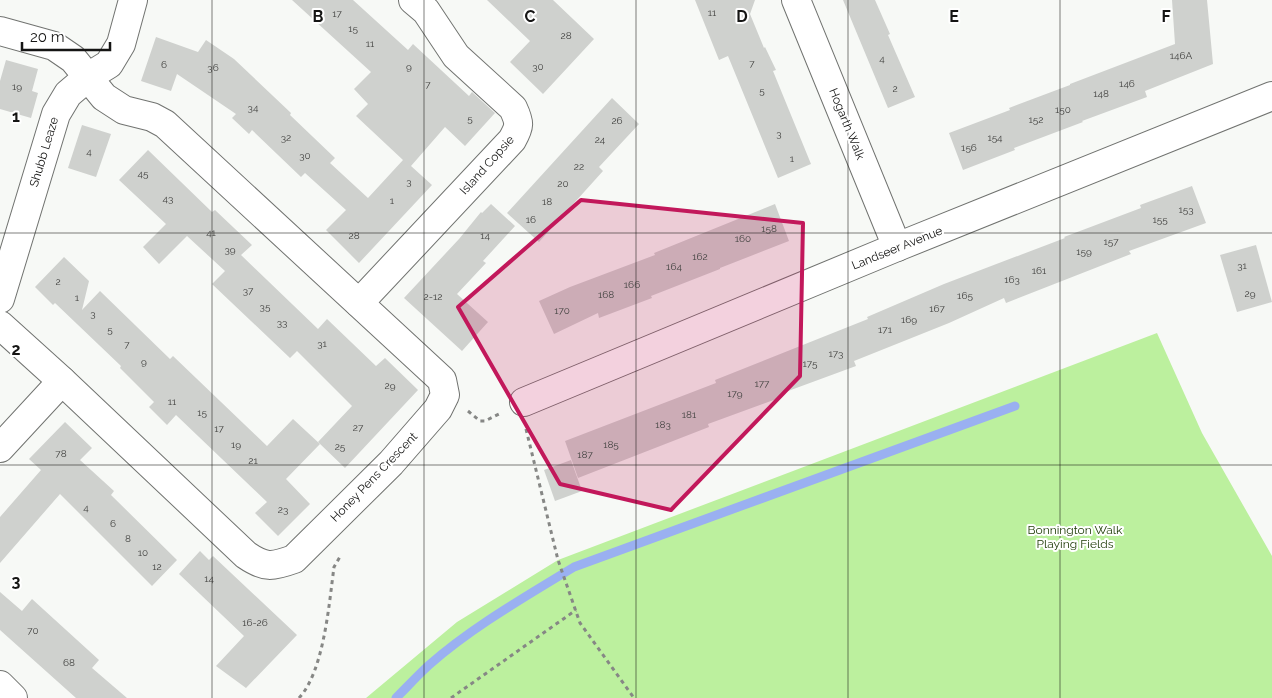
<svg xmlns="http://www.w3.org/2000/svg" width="1272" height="698" font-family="Raleway,sans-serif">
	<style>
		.green { fill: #bcf09e }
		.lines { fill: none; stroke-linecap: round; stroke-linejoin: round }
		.stream { stroke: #9ab0f1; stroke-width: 9 }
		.building { fill: #cfd1ce }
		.minor-casing { stroke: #717370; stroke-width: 30 }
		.path { stroke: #868785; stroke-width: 3; stroke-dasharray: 4 4; stroke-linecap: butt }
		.minor { stroke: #fff; stroke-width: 28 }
		.marked { fill: #c2185b; fill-opacity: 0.2; stroke: #c2185b; stroke-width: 4; stroke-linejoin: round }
		.grid { fill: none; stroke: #151514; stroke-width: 1; stroke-opacity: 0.55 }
		.labels { text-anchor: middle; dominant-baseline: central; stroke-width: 4; stroke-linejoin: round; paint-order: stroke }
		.number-label { font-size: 10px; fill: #444442 }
		.street-label { font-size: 12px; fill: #151514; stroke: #fff }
		.park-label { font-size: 12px; fill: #193700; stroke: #fff }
		.grid-label { font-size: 16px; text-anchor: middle; font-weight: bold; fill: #151514; stroke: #fff; stroke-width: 4; stroke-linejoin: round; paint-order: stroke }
	</style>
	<rect width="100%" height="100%" fill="#f7f9f6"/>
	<polygon class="green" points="1157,333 1202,433 1272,556 1272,698 366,698 457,622 558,560"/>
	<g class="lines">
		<path class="stream" d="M396 698C407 687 417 676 429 665 472 627 525 597 574 567L1015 406"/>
	</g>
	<g class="building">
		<polygon points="292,0 353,0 408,50 413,44 469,96 472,92 495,113 465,146 445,127 411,166 432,185 359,263 326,230 346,210 305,173 301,177 252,130 249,134 232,118 236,114 177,74 171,91 141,81 156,37 198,52 206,40 234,59 291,113 290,115 335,158 330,163 368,198 403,160 356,116 368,104 354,89 371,72"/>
		<polygon points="487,0 553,0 594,39 543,94 510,62 530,41"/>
		<polygon points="695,0 755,0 750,14 764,48 765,47 776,70 773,71 811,164 778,178 728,56 719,60"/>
		<polygon points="843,0 875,0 890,34 888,35 915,97 888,108"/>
		<polygon points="1172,0 1207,0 1213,64 1145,91 1147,97 1082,121 1083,122 1014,148 1015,150 963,170 949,133 1010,110 1009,108 1070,85 1070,84 1175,44"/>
		<polygon points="6,60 38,69 32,91 38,93 31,118 0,109 0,81"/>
		<polygon points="612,98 639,124 599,167 603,171 539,242 507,213"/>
		<polygon points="82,125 111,134 96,177 68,168"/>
		<polygon points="148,150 212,212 215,210 252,245 241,255 318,329 327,319 376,366 385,358 418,390 345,468 318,442 352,406 297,351 290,358 212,284 225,271 187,236 159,264 143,247 166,224 119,180"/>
		<polygon points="1192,186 1206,223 1129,251 1131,254 1006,303 1004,298 949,323 854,361 856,366 780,394 782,397 708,424 709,427 578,478 565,441 716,383 715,380 868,319 867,317 944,284 1065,238 1064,237 1141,208 1140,205"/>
		<polygon points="491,204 515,226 483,261 486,263 457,294 488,322 462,351 404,298 459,239 481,212 482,213"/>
		<polygon points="775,204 789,241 720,268 720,269 651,296 652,298 599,318 598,313 554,334 539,301 570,287 655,255 654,253"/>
		<polygon points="1256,245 1272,302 1237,312 1220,255"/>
		<polygon points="64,257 89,281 82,310 100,291 170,359 173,356 267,446 293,419 320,444 286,479 310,504 278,536 255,513 267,502 176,415 167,425 149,407 154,402 120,368 121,366 55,303 53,305 35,287"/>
		<polygon points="65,422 92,448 80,460 114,491 111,495 177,560 152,586 60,494 0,563 0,517 41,470 29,459"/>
		<polygon points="571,460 582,491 555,501 544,470"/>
		<polygon points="200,551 209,560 213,556 297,635 246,688 216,666 244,636 179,574"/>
		<polygon points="0,592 22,611 32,599 99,660 92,668 127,698 76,698 0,630"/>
	</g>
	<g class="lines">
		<g class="minor-casing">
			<g id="minor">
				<polyline points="796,0 897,247"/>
				<path d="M0 31 54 46 73 59 104 97 124 110 152 117 165 124 442 380 445 395 438 409 391 463 294 559C272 567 265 568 246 555L62 381 0 325"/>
				<polyline points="0,299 56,114 68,94 88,77 109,64 121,44 133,0"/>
				<path d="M359 303 512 140C520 126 520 123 513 108L456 56 426 11 413 0"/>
				<polyline points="524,402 897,247 1272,96"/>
				<polyline points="0,448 62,381"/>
				<polyline points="0,685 13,698"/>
			</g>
		</g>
		<g class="path">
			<polyline points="468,411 480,421 485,421 499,414"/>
			<polyline points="526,429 558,560 580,623 634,698"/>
			<path d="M299 698C324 671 329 604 334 567L341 555"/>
			<polyline points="451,698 576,610"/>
		</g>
		<use href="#minor" class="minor"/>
	</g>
	<path class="marked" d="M581 200 803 223 800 376 671 510 560 484 458 307Z"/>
	<path class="grid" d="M212 0V698M424 0V698M636 0V698M848 0V698M1060 0V698M0 233H1272M0 465H1272"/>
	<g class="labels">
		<g class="number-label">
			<text x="712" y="12">11</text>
			<text x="337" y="13">17</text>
			<text x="353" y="28">15</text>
			<text x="566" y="35">28</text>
			<text x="370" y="43">11</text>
			<text x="1181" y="55">146A</text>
			<text x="882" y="58">4</text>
			<text x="752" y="63">7</text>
			<text x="164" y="64">6</text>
			<text x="409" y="66">9</text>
			<text x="538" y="66">30</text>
			<text x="213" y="67">36</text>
			<text x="1127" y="83">146</text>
			<text x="428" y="84">7</text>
			<text x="17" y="86">19</text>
			<text x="895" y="88">2</text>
			<text x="762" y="90">5</text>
			<text x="1101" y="93">148</text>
			<text x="253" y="107">34</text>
			<text x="1063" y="109">150</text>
			<text x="470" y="118">5</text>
			<text x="1036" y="119">152</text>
			<text x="617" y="120">26</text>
			<text x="779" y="133">3</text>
			<text x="286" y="137">32</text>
			<text x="995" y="137">154</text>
			<text x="600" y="139">24</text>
			<text x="969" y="147">156</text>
			<text x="89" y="151">4</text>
			<text x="305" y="155">30</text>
			<text x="792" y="158">1</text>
			<text x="579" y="166">22</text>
			<text x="143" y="173">45</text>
			<text x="409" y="181">3</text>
			<text x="563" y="183">20</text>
			<text x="168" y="198">43</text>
			<text x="392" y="200">1</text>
			<text x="547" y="201">18</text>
			<text x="1186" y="209">153</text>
			<text x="531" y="219">16</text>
			<text x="1160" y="219">155</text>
			<text x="769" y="228">158</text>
			<text x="211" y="232">41</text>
			<text x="354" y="235">28</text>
			<text x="485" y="235">14</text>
			<text x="743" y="238">160</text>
			<text x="1111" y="241">157</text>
			<text x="230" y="249">39</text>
			<text x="1084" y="251">159</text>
			<text x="700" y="256">162</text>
			<text x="1242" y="265">31</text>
			<text x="674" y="266">164</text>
			<text x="1039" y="270">161</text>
			<text x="1012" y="279">163</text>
			<text x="58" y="281">2</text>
			<text x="632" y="284">166</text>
			<text x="248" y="290">37</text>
			<text x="1250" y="293">29</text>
			<text x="606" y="294">168</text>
			<text x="965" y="295">165</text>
			<text x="433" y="296">2-12</text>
			<text x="77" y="297">1</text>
			<text x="265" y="306">35</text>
			<text x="937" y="308">167</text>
			<text x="562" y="310">170</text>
			<text x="93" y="313">3</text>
			<text x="909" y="319">169</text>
			<text x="282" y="322">33</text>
			<text x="110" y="329">5</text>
			<text x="885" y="329">171</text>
			<text x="322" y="343">31</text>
			<text x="127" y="344">7</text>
			<text x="836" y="353">173</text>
			<text x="144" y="361">9</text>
			<text x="810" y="363">175</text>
			<text x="762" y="383">177</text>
			<text x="390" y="385">29</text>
			<text x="735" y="393">179</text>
			<text x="172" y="401">11</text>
			<text x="202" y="412">15</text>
			<text x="689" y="414">181</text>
			<text x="663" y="424">183</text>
			<text x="358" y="427">27</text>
			<text x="219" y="428">17</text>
			<text x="236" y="444">19</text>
			<text x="611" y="444">185</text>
			<text x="340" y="446">25</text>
			<text x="61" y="453">78</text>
			<text x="585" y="454">187</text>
			<text x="253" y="460">21</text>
			<text x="86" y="507">4</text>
			<text x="283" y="509">23</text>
			<text x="113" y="523">6</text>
			<text x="128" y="538">8</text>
			<text x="143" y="552">10</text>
			<text x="157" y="566">12</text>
			<text x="209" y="578">14</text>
			<text x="255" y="622">16-26</text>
			<text x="33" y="630">70</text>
			<text x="69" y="662">68</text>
		</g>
		<g class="street-label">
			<text transform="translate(847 124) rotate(68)">Hogarth Walk</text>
			<text transform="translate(44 152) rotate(-73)">Shubb Leaze</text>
			<text transform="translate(487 165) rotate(-48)">Island Copsie</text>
			<text transform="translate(897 248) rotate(-22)">Landseer Avenue</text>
			<text transform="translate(374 477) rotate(-46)">Honey Pens Crescent</text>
		</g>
		<g class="park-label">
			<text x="1075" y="530">Bonnington Walk<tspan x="1075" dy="14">Playing Fields</tspan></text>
		</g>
	</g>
	<g class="grid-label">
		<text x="318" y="22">B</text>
		<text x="530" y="22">C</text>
		<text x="742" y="22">D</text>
		<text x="954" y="22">E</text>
		<text x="1166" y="22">F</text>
		<text x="16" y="122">1</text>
		<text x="16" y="355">2</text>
		<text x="16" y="587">3</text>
	</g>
	<path d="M22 42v8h88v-8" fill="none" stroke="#151514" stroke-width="2.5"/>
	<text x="30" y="42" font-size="15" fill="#151514" stroke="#ffffff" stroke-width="4" paint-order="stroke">20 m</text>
</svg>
